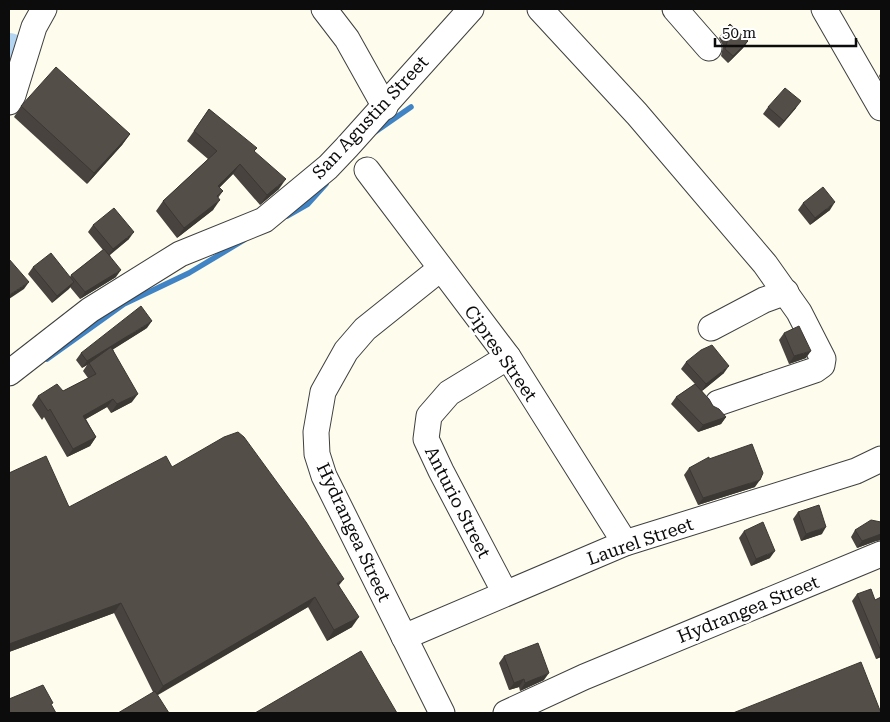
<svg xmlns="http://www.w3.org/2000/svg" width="890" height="722" font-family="'Roboto Serif',serif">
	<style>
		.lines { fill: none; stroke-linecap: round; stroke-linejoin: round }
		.stream { stroke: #4084c5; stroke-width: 5.5 }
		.river { stroke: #b4d5f2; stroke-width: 34 }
		.minor-casing { stroke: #3f3f3f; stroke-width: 27 }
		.minor { stroke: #fff; stroke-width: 25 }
		.wall { fill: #48433f }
		.shaded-wall { fill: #3b3733 }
		.building { fill: #544e49; stroke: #3b3733 }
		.labels { text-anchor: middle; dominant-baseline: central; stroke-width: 5; stroke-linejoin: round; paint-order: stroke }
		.street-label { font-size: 18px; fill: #0c0c0c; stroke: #fff }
	</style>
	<rect width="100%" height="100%" fill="#fefcec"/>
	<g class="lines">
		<g class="stream">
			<polyline points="375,132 411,107"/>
			<polyline points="287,216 308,204 326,184"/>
			<polyline points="47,359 124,304 189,273 244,240"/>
		</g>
		<polyline class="river" points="9,50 11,54 9,64"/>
		<g class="minor-casing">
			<g id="minor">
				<polyline points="324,9 347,39 385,107"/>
				<polyline points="540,9 637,114 765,264 799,312 823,359 822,365 815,370 718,403"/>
				<polyline points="675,9 709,48"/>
				<polyline points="824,9 881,108"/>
				<polyline points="9,102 13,95 34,27 44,9"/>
				<polyline points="367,170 508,357 625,543"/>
				<polyline points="440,269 365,329 346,351 323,392 316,432 317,454 324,476 442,713"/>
				<polyline points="711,328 764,300 786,292"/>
				<polyline points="9,373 90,310 180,254 264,220 328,167 347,147 471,9"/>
				<polyline points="505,593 441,471 426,439 429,416 449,393 508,357"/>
				<polyline points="404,637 625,543 856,471 881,459"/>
				<polyline points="506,713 584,677 881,554"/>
			</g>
		</g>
		<use href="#minor" class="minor"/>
	</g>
	<g class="wall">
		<polygon points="724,30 748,41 743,48 728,63 721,56 723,46 719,38"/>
		<polygon points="881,72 881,80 879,76"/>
		<polygon points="21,106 130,134 122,145 87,184 14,117"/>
		<polygon points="768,107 796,108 779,128 763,114"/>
		<polygon points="209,109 254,152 279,189 260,205 233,174 219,188 223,191 218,198 213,210 177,238 156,211 163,201 208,159 187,141"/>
		<polygon points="803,203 830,210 810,225 798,210"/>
		<polygon points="93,225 129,239 110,255 116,277 80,299 70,287 52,303 28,274 33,267 70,277 71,275 103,250 88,232"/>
		<polygon points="147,328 113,349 132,402 111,413 107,407 86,419 96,437 90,446 67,457 44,417 42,420 32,405 38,396 63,391 88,378 83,371 87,365 82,368 76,360 81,353"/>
		<polygon points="784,333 806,358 789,364 779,340"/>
		<polygon points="686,362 724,373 702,391 713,406 726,417 721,424 698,432 671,404 676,397 695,384 681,369"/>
		<polygon points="709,459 755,487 698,505 684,475 689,468"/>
		<polygon points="172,467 339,585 352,627 327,641 308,607 158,695 153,692 114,613 9,652 9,473 69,507"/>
		<polygon points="798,512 822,534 801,541 793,519"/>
		<polygon points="881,522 881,540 876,541 857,548 851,537 855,530"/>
		<polygon points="744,531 770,558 751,566 739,538"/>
		<polygon points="857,594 875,600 881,597 881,657 876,659 852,601"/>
		<polygon points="504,656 544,680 520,691 519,687 509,690 499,663"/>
	</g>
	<g class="shaded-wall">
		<polygon points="748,41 743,48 728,63 733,56"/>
		<polygon points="801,101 796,108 779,128 784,121"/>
		<polygon points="130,134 122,145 87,184 94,173"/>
		<polygon points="240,164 233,174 211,196 218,186"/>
		<polygon points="286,179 279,189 260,205 267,195"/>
		<polygon points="220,200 213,210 177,238 184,228"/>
		<polygon points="835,202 830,210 810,225 815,218"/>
		<polygon points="134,232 129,239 108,256 113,249"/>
		<polygon points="121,270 116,277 80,299 85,292"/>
		<polygon points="29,282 24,289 9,299 9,295"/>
		<polygon points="74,282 69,289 52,303 57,296"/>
		<polygon points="152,321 147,328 90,364 89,363 87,365 82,368 87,361"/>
		<polygon points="811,351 806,358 789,364 794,356"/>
		<polygon points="729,366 724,373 702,391 706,384"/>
		<polygon points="138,394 132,402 111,413 117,404"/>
		<polygon points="113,399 107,407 77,424 83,416"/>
		<polygon points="726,417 721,424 698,432 703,425"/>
		<polygon points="96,437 90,446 67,457 73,449"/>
		<polygon points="760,480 755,487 698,505 703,498"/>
		<polygon points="826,527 822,534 801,541 806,534"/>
		<polygon points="881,534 881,540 876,541 857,548 862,541"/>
		<polygon points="775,551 770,558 751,566 756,559"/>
		<polygon points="344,579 336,589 337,583"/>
		<polygon points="315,597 308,607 155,696 163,686"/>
		<polygon points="121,603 114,613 9,652 9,644"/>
		<polygon points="359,617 352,627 327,641 334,630"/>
		<polygon points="881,652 881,657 876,659"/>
		<polygon points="549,673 544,680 520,691 525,683"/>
		<polygon points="524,679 519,687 509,690 514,683"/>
	</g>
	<g class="building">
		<polygon points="730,24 748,41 733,56 725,49 728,39 724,30"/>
		<polygon points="56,67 130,134 94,173 21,106"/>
		<polygon points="785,88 801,101 784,121 768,107"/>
		<polygon points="209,109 257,148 254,151 286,179 267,195 240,164 218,186 223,191 217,196 220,200 184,228 163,201 217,151 194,131"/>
		<polygon points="823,187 835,202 815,218 803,203"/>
		<polygon points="114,208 134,232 113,249 93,225"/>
		<polygon points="104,249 121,270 85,292 71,275"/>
		<polygon points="51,253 74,282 57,296 33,267"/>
		<polygon points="9,259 29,282 9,295"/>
		<polygon points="141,306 152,321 87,361 81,353"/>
		<polygon points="799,326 811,351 794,356 784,333"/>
		<polygon points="712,345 729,366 706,384 686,362 701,350"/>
		<polygon points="111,347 138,394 117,404 113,399 83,416 96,437 73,449 50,409 48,411 38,396 57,384 63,391 96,374 89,363"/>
		<polygon points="695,384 709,399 713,406 719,409 726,417 703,425 676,397"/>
		<polygon points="238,432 244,437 306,522 344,579 337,583 359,617 334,630 315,597 163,686 121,603 9,644 9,473 46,456 69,507 166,456 172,467 224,437"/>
		<polygon points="752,444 763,473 760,480 703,498 689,468 709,457 709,459"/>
		<polygon points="819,505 826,527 806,534 798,512"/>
		<polygon points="871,520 881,522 881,534 862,541 855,530"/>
		<polygon points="763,522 775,551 756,559 744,531"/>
		<polygon points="871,589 875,600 881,597 881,651 857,594"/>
		<polygon points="538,643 549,673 525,683 524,679 514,683 504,656"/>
		<polygon points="361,651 397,713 255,713"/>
		<polygon points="861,662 881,713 733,713"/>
		<polygon points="43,685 53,703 51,704 56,713 9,713 9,699"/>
		<polygon points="155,691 169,713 118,713"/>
	</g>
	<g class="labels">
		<g class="street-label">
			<text transform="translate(370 117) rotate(-47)">San Agustin Street</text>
			<text transform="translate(501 353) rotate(55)">Cipres Street</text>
			<text transform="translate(458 502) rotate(63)">Anturio Street</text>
			<text transform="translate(354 532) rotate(65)">Hydrangea Street</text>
			<text transform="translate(640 541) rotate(-19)">Laurel Street</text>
			<text transform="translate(748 609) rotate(-22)">Hydrangea Street</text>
		</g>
	</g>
	<rect width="890" height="722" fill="none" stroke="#0c0c0c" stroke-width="20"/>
	<path d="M715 38v8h141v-8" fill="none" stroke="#0c0c0c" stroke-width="2.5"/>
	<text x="722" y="38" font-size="15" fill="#0c0c0c" stroke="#ffffff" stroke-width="4" paint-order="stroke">50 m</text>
</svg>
